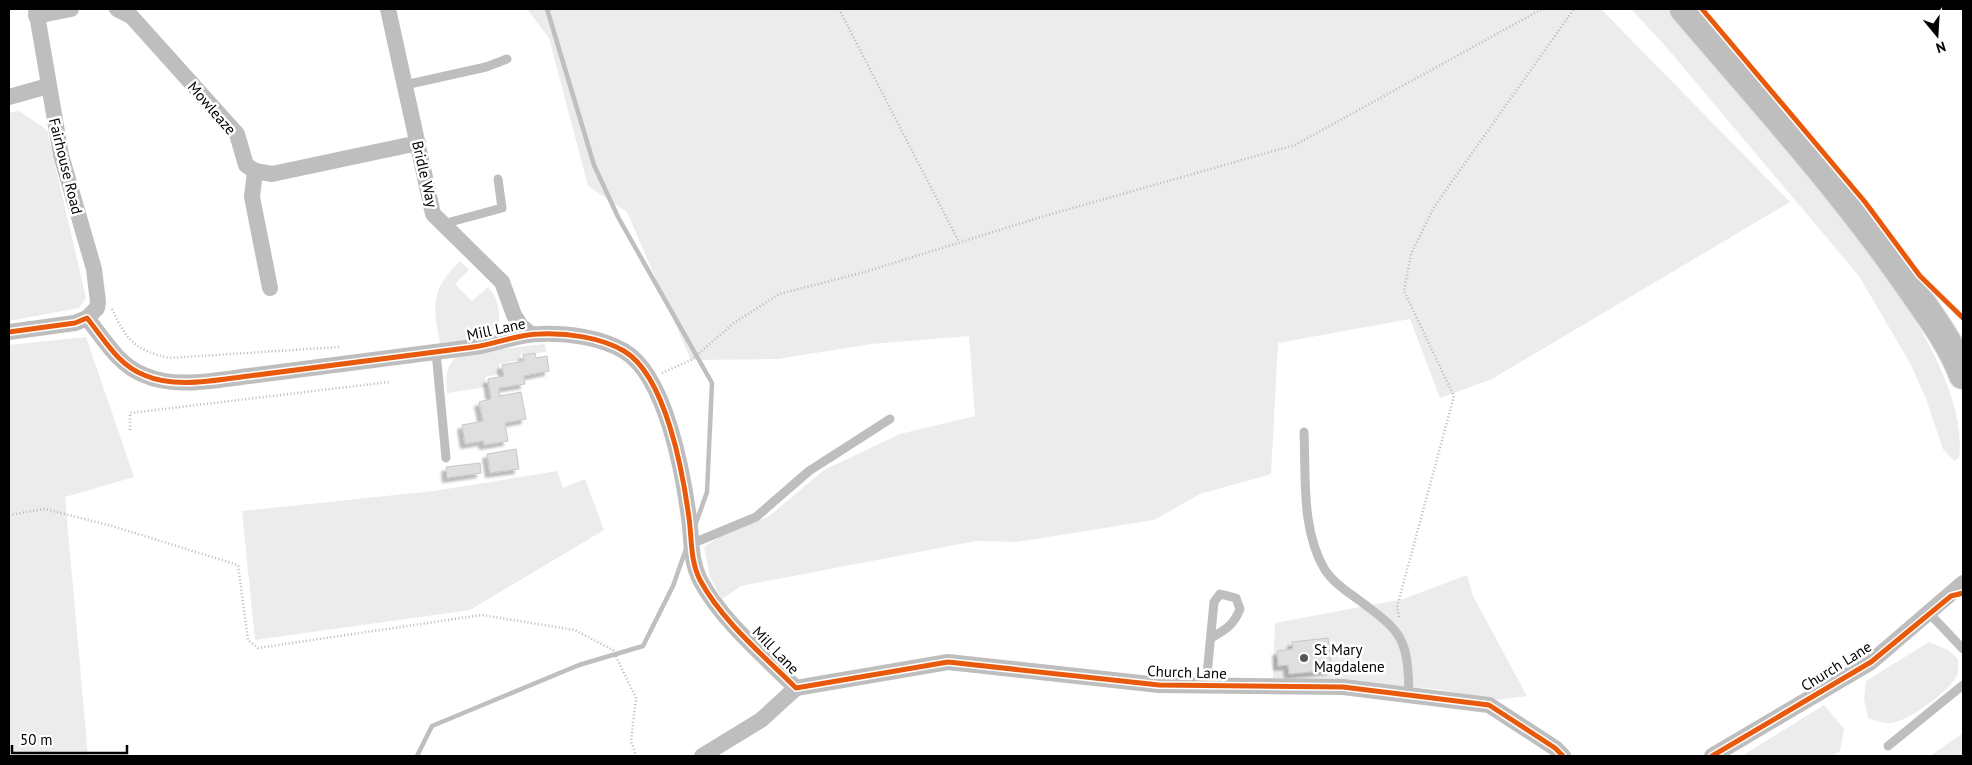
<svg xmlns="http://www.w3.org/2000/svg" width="1972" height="765" font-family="'PT Sans',sans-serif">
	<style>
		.green { fill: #ececec }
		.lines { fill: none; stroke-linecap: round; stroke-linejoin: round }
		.stream { stroke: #bfbfbf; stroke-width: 4.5 }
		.building { fill: #dfdfdf; stroke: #c7c7c7; filter: url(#shadow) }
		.trunk-casing { stroke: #dbdbdb; stroke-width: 30 }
		.path { stroke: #b9b9b9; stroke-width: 2.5; stroke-dasharray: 1 2.5; stroke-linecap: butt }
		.service { stroke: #bebebe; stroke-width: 9 }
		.minor { stroke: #bebebe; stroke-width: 16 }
		.trunk { stroke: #bebebe; stroke-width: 28 }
		.cycleway-casing { stroke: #fff; stroke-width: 8 }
		.cycleway { stroke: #e8590c; stroke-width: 5 }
		.poi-dot { fill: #595959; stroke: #fff; stroke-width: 2 }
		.labels { text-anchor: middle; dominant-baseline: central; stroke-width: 5; stroke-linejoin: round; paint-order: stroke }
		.street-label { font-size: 15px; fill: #000; stroke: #fff }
		.poi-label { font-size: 15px; fill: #000; stroke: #fff; text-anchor: start }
	</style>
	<defs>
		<filter id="shadow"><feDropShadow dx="-4.5" dy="4.5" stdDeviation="1" flood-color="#0004"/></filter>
	</defs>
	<rect width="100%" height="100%" fill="#fff"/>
	<g class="green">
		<polygon points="527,9 1601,9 1790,202 1492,379 1440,398 1410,319 1278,343 1271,474 1200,494 1154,520 1017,542 976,541 741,586 722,599 710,577 704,547 722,535 768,517 824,470 900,434 975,416 969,336 872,344 777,359 691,360 627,212 588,186 549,38"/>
		<path d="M1631 9H1675C1712 54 1748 99 1785 144 1842 214 1972 366 1959 458L1954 461 1943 449 1926 399 1911 365 1859 276 1667 48Z"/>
		<polygon points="19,111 47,130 86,298 79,308 9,321 9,113"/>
		<path d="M460 261 469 270 455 284 472 301 488 287C498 299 501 310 498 326L478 338 477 343 441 347C433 307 429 291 460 261Z"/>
		<polygon points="86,337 134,477 65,497 88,756 9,756 9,345"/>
		<path d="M545 344 546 352 520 355 521 360 499 364 500 374 485 377 486 387 447 393C446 373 445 361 466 353Z"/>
		<polygon points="557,471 563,488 585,479 604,530 470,610 255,640 242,511 434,491"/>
		<polygon points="1467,575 1473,596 1527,696 1495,700 1435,689 1330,680 1273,678 1275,623 1403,599"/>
		<path d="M1929 642 1948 650 1958 659C1958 664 1959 670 1957 675 1951 690 1915 715 1899 721 1888 725 1878 722 1868 718L1864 699 1866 681Z"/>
		<polygon points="1824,705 1844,729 1840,751 1832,756 1742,756"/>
		<polygon points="1963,733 1963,756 1930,756"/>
	</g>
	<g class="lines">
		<g class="stream">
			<polyline points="547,9 594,165 618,217 712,383 707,492 696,523"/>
			<polyline points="417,756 432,726 579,665 643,646 673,586 686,549"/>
		</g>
	</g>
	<g class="building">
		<polygon points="535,353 536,358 547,356 549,371 524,376 525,384 499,388 500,396 521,392 526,419 505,423 508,441 484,445 483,441 465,444 462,425 483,421 479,402 491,399 488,379 504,376 502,365 524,361 523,355"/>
		<polygon points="516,449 519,469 490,473 487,454"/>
		<polygon points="480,463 481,473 447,478 446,467"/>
		<polygon points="1328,638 1332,670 1289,674 1288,665 1278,666 1277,651 1293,649 1292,642"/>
	</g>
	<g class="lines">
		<g class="trunk-casing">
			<path id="trunk" d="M1684 9C1760 98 1839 185 1906 281 1926 310 1951 342 1963 375"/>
		</g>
		<g class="path">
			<polyline points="839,9 959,242"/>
			<path d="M112 309C127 341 135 350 169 358L339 347"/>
			<polyline points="662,373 691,360 734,323 779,294 865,272 1041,217 1295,145 1542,9"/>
			<polyline points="130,430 130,413 389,382"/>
			<polyline points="9,515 45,509 112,526 238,565 248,640 258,648 482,615 575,630 613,650 636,698 631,741 636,756"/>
			<polyline points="1399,617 1397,607 1454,396 1404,291 1411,254 1434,207 1574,9"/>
		</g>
		<g class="service">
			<polyline points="405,85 486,67 507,59"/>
			<polyline points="443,224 502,208 498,179"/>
			<polyline points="436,352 446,458"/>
			<path d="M1304 432C1306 477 1301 530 1325 570 1333 582 1344 590 1356 598 1402 632 1408 636 1409 695"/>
			<polyline points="691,544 756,517 809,471 890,419"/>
			<polyline points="1929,613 1963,649"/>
			<path d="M1206 685 1214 602 1220 594 1236 598 1240 609C1234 625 1225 630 1211 638"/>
			<polyline points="1888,746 1963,685"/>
		</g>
		<g class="minor">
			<polyline points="117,9 131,16 237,134 246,165 255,171 252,197 270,288"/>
			<polyline points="388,9 433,214 502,282 514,315 521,326 531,334"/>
			<polyline points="36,16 71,9"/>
			<polyline points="9,97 48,86"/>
			<polyline points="255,171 272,174 418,143"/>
			<path d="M87 318C104 339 118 365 144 375 175 389 216 380 249 376 324 367 399 357 474 347 496 344 518 334 540 334 567 333 600 337 624 351 666 376 683 473 689 518 692 539 690 560 700 580 722 621 763 655 796 688"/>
			<polyline points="9,332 75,323 87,318 97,308 98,302 94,269 61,155 36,9"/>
			<polyline points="796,688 948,662 1159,685 1343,687 1489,705 1555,748 1563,756"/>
			<polyline points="702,756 761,720 796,688"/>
			<polyline points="1712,756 1871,662 1963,583"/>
		</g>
		<use href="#trunk" class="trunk"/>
		<g class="cycleway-casing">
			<g id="cycleway">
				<polyline points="1702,9 1865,202 1920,276 1963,318"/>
				<path d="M9 332 75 323 87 318C104 339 118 365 144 375 175 389 216 380 249 376 324 367 399 357 474 347 496 344 518 334 540 334 567 333 600 337 624 351 666 376 683 473 689 518 692 539 690 560 700 580 722 621 763 655 796 688L948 662 1159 685 1343 687 1489 705 1555 748 1563 756"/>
				<polyline points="1712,756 1871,662 1951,596 1963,593"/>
			</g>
		</g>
		<use href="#cycleway" class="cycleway"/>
	</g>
	<circle class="poi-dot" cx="1304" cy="658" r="5"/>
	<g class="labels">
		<g class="street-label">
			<text transform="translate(212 108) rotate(49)">Mowleaze</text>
			<text transform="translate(66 166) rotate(76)">Fairhouse Road</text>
			<text transform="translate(425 174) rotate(77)">Bridle Way</text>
			<text transform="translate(496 329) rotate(-12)">Mill Lane</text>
			<text transform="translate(776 650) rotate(46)">Mill Lane</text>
			<text transform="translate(1836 666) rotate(-32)">Church Lane</text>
			<text transform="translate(1187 672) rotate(2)">Church Lane</text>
		</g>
		<g class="poi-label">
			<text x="1314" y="649">St Mary<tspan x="1314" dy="17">Magdalene</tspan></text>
		</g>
	</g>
	<rect width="1972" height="765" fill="none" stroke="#000000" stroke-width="20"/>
	<g transform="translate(1937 35) rotate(162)" stroke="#ffffff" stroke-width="4" paint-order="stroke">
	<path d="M0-4L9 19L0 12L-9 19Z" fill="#000000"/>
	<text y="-8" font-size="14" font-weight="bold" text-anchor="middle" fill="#000000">N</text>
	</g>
	<path d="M12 745v8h115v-8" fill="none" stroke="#000000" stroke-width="2.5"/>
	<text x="20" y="745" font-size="15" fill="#000000" stroke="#ffffff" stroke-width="4" paint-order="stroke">50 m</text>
</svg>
